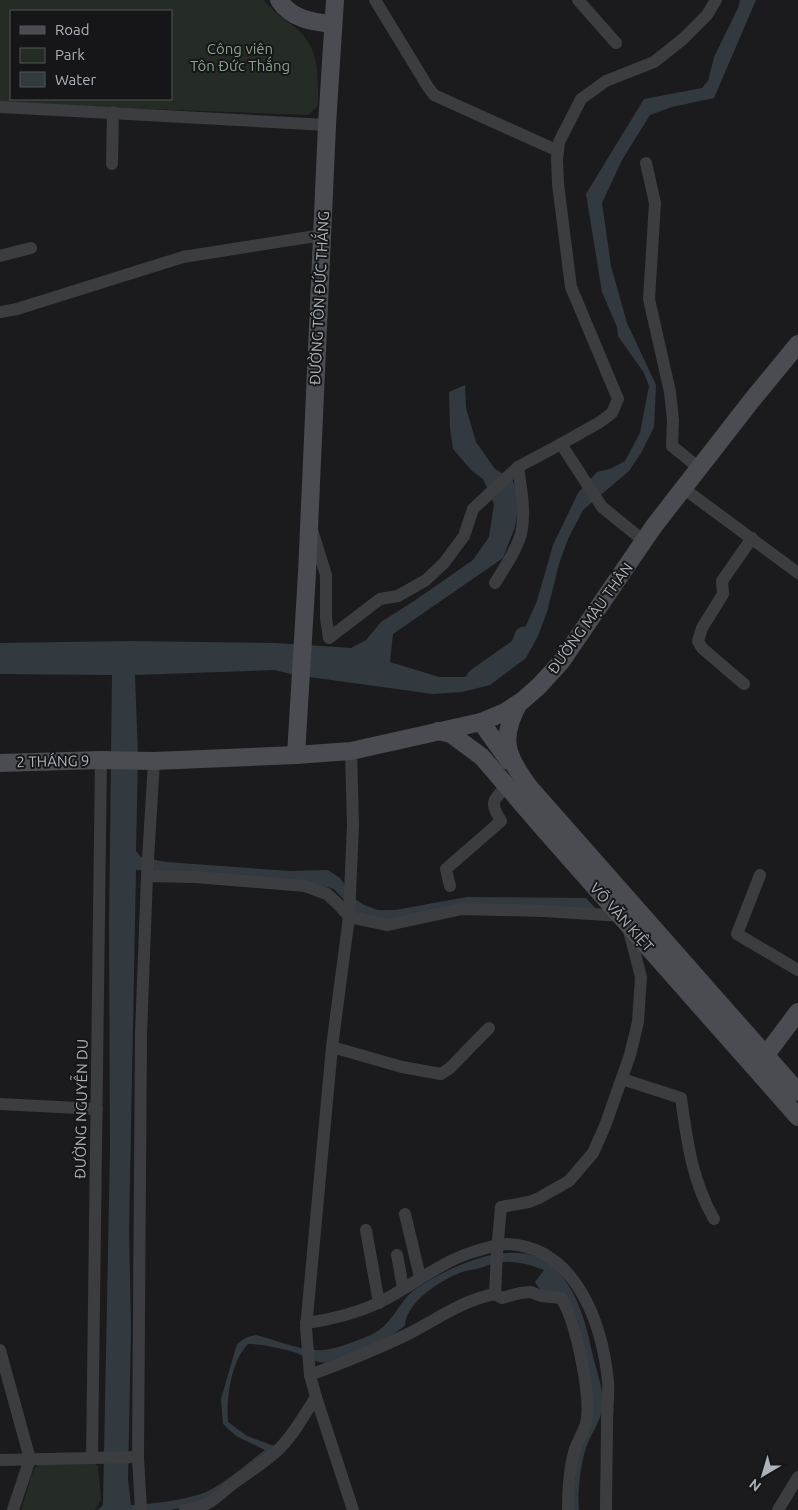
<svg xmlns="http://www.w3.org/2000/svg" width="798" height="1510" font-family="Ubuntu,sans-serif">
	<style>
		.green { fill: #252c25; fill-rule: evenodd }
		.water { fill: #323a40 }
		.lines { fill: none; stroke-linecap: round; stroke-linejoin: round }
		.river { stroke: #323a40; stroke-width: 19 }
		.street { stroke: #3c3d41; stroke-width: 12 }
		.secondary { stroke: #4a4c51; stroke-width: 18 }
		.labels { text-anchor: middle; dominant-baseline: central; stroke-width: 4; stroke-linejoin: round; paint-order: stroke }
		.park-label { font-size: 15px; fill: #88a488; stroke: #161618 }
		.street-label { font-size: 15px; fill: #aeb3bb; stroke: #161618 }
	</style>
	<rect width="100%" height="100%" fill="#1b1b1d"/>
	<g class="green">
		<path d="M0 0H264C273 12 284 19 296 28 320 48 318 75 318 104L316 108 308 115 0 103ZM11 11H171V99H11Z"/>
		<polygon points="92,1462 98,1466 101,1499 95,1510 21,1510 32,1474 35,1468 39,1464"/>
	</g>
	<path class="water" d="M740 0H756L714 98 672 107 650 115 622 160 602 203 611 266 627 323 656 385 654 427 641 453 629 471 583 510 568 539 559 564 547 612 538 636 526 658 490 685 462 692 433 694 295 675 274 670 135 675 138 756 136 851 141 857 166 862 290 871 328 870 340 878 355 899 364 905 378 910H395L467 897 586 898 598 911 531 907 389 921 357 914 334 889 308 882 136 870 129 1231 131 1327 128 1480 131 1505C153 1504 189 1500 208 1491 225 1483 249 1462 265 1450L236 1436 223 1424 221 1399 237 1344C243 1339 248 1336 256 1335 275 1340 304 1352 323 1350 337 1349 353 1342 366 1337 394 1327 397 1301 417 1288 452 1265 522 1232 557 1270 578 1293 586 1323 592 1352 595 1366 604 1391 603 1404 602 1419 593 1430 588 1443 581 1458 577 1493 579 1510H573V1506L577 1458 582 1440 584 1348 579 1324 568 1299 541 1291 535 1282 544 1270C533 1266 522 1262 510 1262 500 1261 490 1265 480 1268 474 1270 468 1270 462 1272 441 1280 407 1301 405 1325 392 1339 338 1367 319 1362 310 1360 302 1355 294 1352 279 1348 263 1344 248 1344 231 1361 226 1399 228 1422L247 1436 277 1447 209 1502 171 1510H98L103 1505 110 1150 109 926 112 675 0 674V643L131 641 275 643 351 648 366 640 381 622 414 601 473 560 489 537 494 504 483 479 472 471 453 449 450 428 449 392 465 385 466 408 476 442 495 469 512 479 520 498 515 527 503 558 393 634 390 662 439 677H464L506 659 519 641 537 601 553 545 578 493 597 472 610 469 625 461 640 433 649 386 644 373 618 336 617 327 602 292 586 194 644 99 702 88 708 81 714 57 738 8Z"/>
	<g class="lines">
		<polyline class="river" points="476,678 520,647 524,636"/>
		<g class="street">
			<polyline points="375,0 428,87 434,95 558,151"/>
			<polyline points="578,0 616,43"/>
			<polyline points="0,107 327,125"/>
			<polyline points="646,163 655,203 649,299 670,392 673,420 672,446 699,468"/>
			<polyline points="112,164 113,112"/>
			<polyline points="0,256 31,248"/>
			<polyline points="0,312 17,309 183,257 322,235"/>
			<polyline points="561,444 600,422 612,413 618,399 571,287 558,184 557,159 559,142 581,99 606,81 654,62 683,39 707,15 716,0"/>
			<polyline points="683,488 798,573"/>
			<polyline points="312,530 326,575 326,618 329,638 380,599 398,596 426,580 444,563 464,536 473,509 518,467 561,444 602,507 644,541"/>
			<path d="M495 583C505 567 516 551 521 534 526 512 521 489 518 467"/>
			<polyline points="744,684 702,648 698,641 702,628 723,594 722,581 752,538"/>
			<polyline points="760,875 737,934 798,970"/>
			<polyline points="147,876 195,877 305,886 327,894 339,905 349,917 388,925 462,909 544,911 622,916"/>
			<path d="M450 886 446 869 501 821C489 802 493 800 507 786"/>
			<polyline points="332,1047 402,1067 441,1074 450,1068 489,1028"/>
			<path d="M622 1079 681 1098C687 1141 692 1181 714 1219"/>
			<polyline points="0,1104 97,1109"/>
			<polyline points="405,1214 420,1277"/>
			<polyline points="366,1230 379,1303"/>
			<polyline points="397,1255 403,1288"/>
			<path d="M495 1294 502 1298 520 1293 531 1292 541 1296 561 1298C576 1320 592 1398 586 1424 583 1433 578 1441 575 1449 569 1468 568 1490 568 1510"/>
			<path d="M306 1323C330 1320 361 1312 382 1301 410 1287 435 1266 464 1255 475 1251 498 1244 508 1244 577 1248 602 1324 608 1381 609 1395 607 1409 607 1423 607 1452 606 1481 606 1510"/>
			<polyline points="0,1350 30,1459 13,1510"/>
			<path d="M310 1375C342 1363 373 1351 404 1336 433 1322 462 1300 495 1294L497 1252 501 1207 529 1202 539 1198 569 1181 593 1153 605 1126 630 1055 638 1022 641 977 628 927"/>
			<polyline points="316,1397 353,1510"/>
			<polyline points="92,1458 101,760"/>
			<polyline points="0,1460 138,1457"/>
			<polyline points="141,1510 138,1457 141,1034 147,876 154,761"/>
			<path d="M185 1510C213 1505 213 1499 234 1483 249 1472 265 1462 278 1450 294 1435 304 1415 316 1397L310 1375 306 1328 332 1047 349 917 353 825 351 751"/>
			<polyline points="778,1510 798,1477"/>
		</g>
		<g class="secondary">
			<path d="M279 0C291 19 312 22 333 24"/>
			<path d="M519 703C499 739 506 756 530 788L798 1092"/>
			<polyline points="481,722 509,761"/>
			<polyline points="438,731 451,734 482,757 541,826 798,1117"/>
			<polyline points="296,755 307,573 327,125 335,0"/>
			<polyline points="0,763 101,760 154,761 296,755 351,751 481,722 505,712 522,701 539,686 561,662 654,526 752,400 798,344"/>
			<polyline points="759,1064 798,1012"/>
		</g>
	</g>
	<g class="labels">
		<g class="park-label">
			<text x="240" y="48">Công viên<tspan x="240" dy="17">Tôn Đức Thắng</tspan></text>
		</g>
		<g class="street-label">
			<text transform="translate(319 298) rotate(-87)">ĐƯỜNG TÔN ĐỨC THẮNG</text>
			<text transform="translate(590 618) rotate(-54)">ĐƯỜNG MẬU THÂN</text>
			<text transform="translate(53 761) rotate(-1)">2 THÁNG 9</text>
			<text transform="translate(622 917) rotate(48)">VÕ VĂN KIỆT</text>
			<text transform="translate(81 1109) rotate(-89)">ĐƯỜNG NGUYỄN DU</text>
		</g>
	</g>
	<rect x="10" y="10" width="162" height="90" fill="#161618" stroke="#535559"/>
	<rect x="20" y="26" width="25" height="8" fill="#4a4c51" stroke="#535559"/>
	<text x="55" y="35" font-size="15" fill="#aeb3bb">Road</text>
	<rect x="20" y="48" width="25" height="15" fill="#252c25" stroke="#535559"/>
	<text x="55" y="60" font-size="15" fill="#aeb3bb">Park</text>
	<rect x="20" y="72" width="25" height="15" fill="#323a40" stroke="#535559"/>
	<text x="55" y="85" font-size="15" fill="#aeb3bb">Water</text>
	<g transform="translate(763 1475) rotate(218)" stroke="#161618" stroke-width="4" paint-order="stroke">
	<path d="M0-4L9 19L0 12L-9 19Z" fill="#aeb3bb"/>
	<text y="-8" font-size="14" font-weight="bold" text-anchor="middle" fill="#aeb3bb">N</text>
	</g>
</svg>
